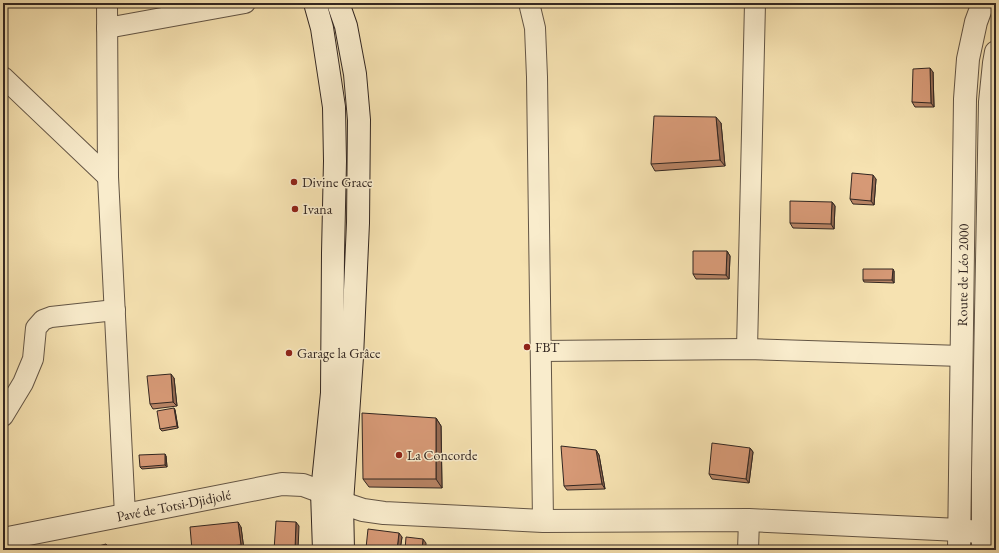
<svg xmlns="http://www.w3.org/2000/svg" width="999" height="553" font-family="'EB Garamond',serif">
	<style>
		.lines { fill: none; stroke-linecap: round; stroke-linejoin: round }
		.minor-casing { stroke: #635545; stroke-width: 22 }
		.tertiary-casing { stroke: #635545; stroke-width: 24 }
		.secondary-casing { stroke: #322621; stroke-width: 24 }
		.minor { stroke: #f9eccc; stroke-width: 20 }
		.tertiary { stroke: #f9eccc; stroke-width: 22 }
		.secondary { stroke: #f9eccc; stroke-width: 22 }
		.wall { fill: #b88465; stroke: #322621 }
		.shaded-wall { fill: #966b53; stroke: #322621 }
		.building { fill: #d69976; stroke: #322621 }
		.poi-dot { fill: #8f2418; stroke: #f9eccc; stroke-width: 1.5 }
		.labels { text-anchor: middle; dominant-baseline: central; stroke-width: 3; stroke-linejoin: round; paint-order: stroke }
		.poi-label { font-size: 14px; fill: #322621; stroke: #f9eccc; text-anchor: start }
		.street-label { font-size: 14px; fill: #322621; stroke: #f9eccc }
	</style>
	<rect width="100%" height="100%" fill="#f6e2b1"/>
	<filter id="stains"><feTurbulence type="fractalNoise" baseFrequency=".005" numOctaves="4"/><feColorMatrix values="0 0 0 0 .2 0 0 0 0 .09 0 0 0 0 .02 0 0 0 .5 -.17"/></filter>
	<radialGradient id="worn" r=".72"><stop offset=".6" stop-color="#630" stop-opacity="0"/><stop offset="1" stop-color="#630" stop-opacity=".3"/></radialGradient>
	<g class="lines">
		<g class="minor-casing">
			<g id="minor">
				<polyline points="107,3 108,177 125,515"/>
				<polyline points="529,3 535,28 537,77 543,521"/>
				<polyline points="107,28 245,3"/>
				<polyline points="3,77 108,177"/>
				<polyline points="747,349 755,3"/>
				<polyline points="541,351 747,349 961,356"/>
				<polyline points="3,416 23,383 33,359 36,328 43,320 51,317 115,310"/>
				<polyline points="748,550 749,520"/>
			</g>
		</g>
		<g class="tertiary-casing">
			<g id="tertiary">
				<path id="s1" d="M3 539 282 484 303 485 322 492 342 503 363 510 384 513 543 521 749 520 959 530 996 534"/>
				<path id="s2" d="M959 550 965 99 968 59 976 22 983 3"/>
				<polyline points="983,550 983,472 990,102 994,63 996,52"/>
			</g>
		</g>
		<g class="secondary-casing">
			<g id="secondary">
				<polyline points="315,3 322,28 334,107 335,161 333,253 332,393 322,492 324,550"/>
				<polyline points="338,3 346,26 355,74 359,120 358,223 352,357 342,503 343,550"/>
			</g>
		</g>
		<use href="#minor" class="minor"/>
		<use href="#tertiary" class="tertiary"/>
		<use href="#secondary" class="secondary"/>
	</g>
	<g class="wall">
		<polygon points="933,72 934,107 915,107 912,102"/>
		<polygon points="721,123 725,166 655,171 651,164"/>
		<polygon points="876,179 874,205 853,204 850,199"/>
		<polygon points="832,202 835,206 834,229 793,228 790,223"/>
		<polygon points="727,251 730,256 729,279 696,279 693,274"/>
		<polygon points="894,271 894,283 864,282 863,280"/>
		<polygon points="174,378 177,406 153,409 150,404"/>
		<polygon points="174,408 175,410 178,428 162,431 160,429"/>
		<polygon points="436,418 441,426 442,488 369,487 363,479"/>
		<polygon points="750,448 753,452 749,483 712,479 709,474"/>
		<polygon points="596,450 599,455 605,489 567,490 564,486"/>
		<polygon points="166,456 167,467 142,469 140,467"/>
		<polygon points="241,527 244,550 192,550"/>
		<polygon points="402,537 400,550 367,550 366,548"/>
	</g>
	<g class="shaded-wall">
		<polygon points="930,68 933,72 934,107 931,103"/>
		<polygon points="716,117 721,123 725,166 720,160"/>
		<polygon points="873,175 876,179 874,205 871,201"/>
		<polygon points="832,202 835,206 834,229 831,224"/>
		<polygon points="727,251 730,256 729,279 726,275"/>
		<polygon points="893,269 894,271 894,283 892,280"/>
		<polygon points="171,374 174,378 177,406 173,402"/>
		<polygon points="174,408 175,410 178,428 177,426"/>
		<polygon points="436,418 441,426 442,488 436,479"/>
		<polygon points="750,448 753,452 749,483 746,479"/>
		<polygon points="596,450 599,455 605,489 602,484"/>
		<polygon points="165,454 166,456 167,467 165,465"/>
		<polygon points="238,522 241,527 244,550 241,545"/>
		<polygon points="296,522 299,526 298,550 295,550"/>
		<polygon points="399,533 402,537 400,550 397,550"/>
		<polygon points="423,539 426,543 426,550 422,550"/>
		<polygon points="106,544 109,548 110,550 107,550"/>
	</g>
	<g class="building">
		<polygon points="930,68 931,103 912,102 913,69"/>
		<polygon points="654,116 716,117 720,160 651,164"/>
		<polygon points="852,173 873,175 871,201 850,199"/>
		<polygon points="790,201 832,202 831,224 790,223"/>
		<polygon points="693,251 727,251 726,275 693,274"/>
		<polygon points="863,269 893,269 892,280 863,280"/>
		<polygon points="171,374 173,402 150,404 147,376"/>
		<polygon points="174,408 177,426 160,429 157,411"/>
		<polygon points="362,413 436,418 436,479 363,479"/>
		<polygon points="712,443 750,448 746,479 709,474"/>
		<polygon points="561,446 596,450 602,484 564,486"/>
		<polygon points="165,454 165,465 140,467 139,455"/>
		<polygon points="276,521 296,522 295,550 274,550"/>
		<polygon points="238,522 241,545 192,550 190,527"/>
		<polygon points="368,529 399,533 397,550 382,550 366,548"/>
		<polygon points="406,537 423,539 422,550 405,550"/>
		<polygon points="106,544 107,550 88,550 88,549"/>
		<rect x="644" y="548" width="13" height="2"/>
		<polygon points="460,549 474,550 460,550"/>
	</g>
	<g class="poi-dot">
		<circle cx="294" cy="182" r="4"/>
		<circle cx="295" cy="209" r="4"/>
		<circle cx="527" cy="347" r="4"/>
		<circle cx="289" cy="353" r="4"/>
		<circle cx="399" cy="455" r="4"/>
	</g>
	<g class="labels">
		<g class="poi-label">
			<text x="302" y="182">Divine Grace</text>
			<text x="303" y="209">Ivana</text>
			<text x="535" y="347">FBT</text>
			<text x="297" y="353">Garage la Grâce</text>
			<text x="407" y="455">La Concorde</text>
		</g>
		<g class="street-label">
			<text stroke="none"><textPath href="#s2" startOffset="275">Route de Léo 2000</textPath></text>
			<text stroke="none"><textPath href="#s1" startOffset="174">Pavé de Totsi-Djidjolé</textPath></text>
		</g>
	</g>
	<rect width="999" height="553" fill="none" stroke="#f6e2b1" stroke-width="16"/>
	<rect x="4" y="4" width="991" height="545" fill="none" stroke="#322621" stroke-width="2"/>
	<rect x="8" y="8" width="983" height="537" fill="none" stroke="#322621"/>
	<rect width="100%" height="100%" filter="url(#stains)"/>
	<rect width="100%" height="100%" fill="url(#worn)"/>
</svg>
